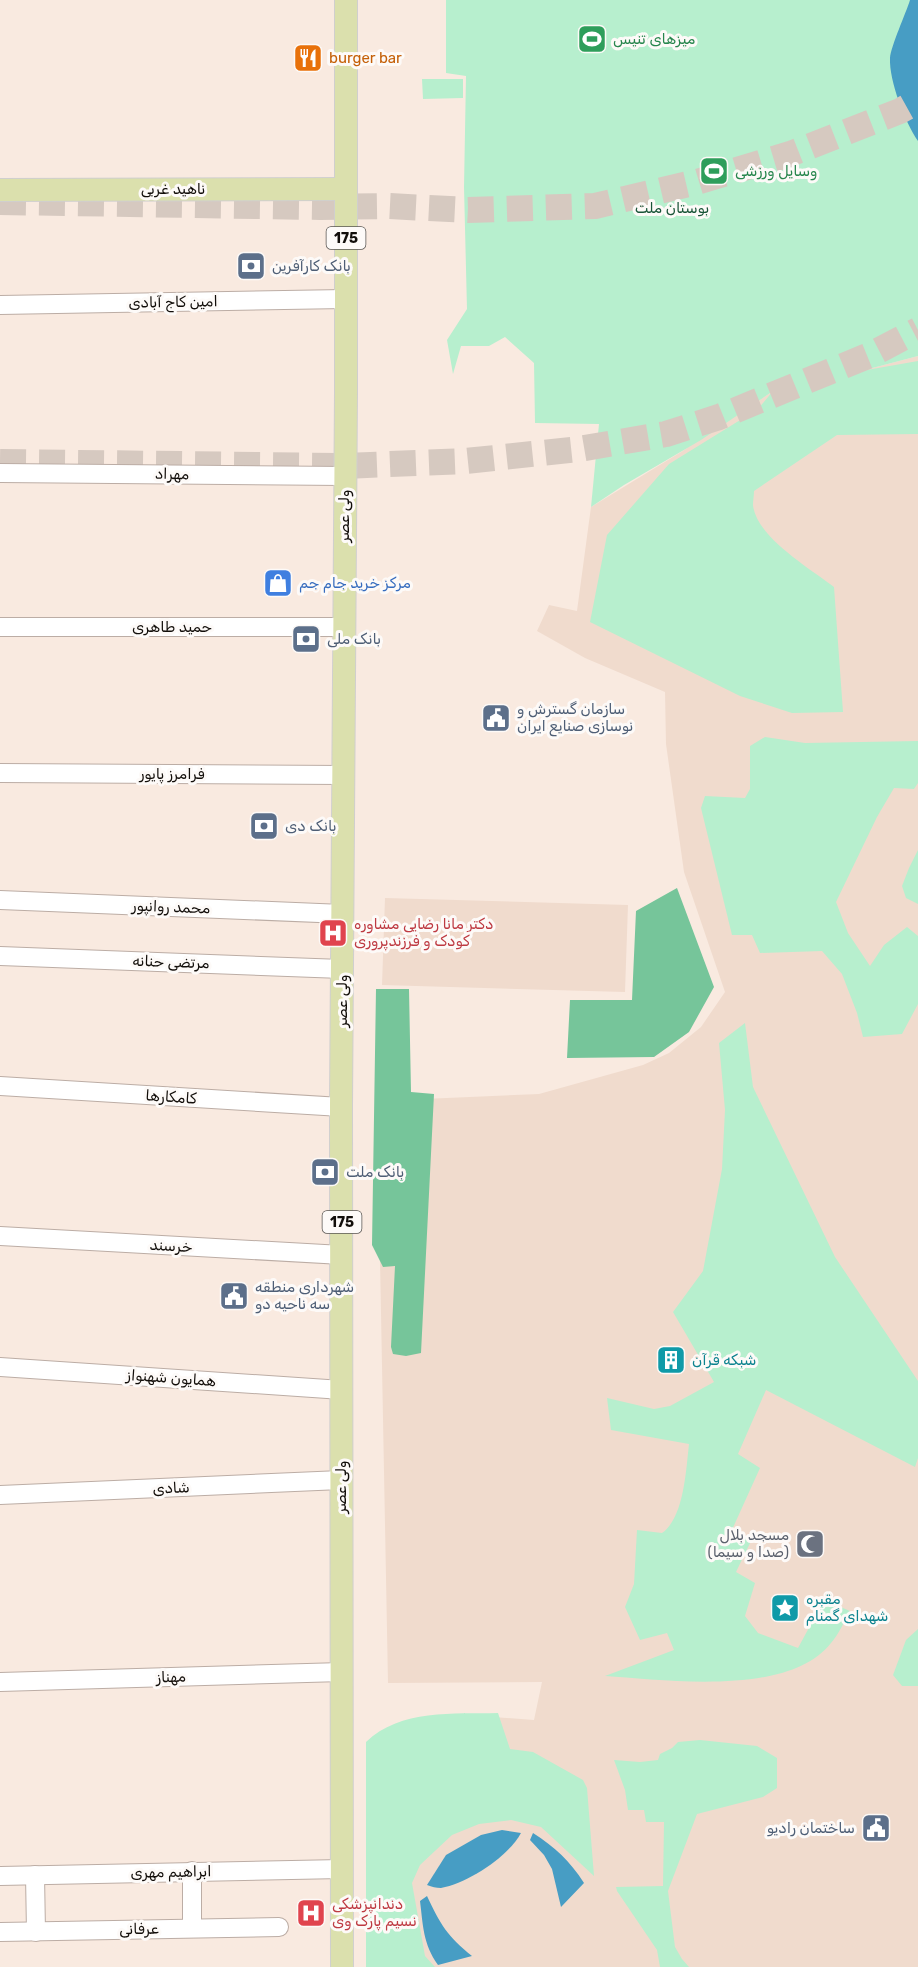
<svg xmlns="http://www.w3.org/2000/svg" width="918" height="1967" font-family="Rubik,Vazirmatn,sans-serif">
	<style>
		.built { fill: #f0dbcd }
		.green { fill: #b7efce }
		.forest { fill: #76c59a }
		.water { fill: #479dc4 }
		.lines { fill: none; stroke-linecap: round; stroke-linejoin: round }
		.highway-tunnel { stroke: #d6c9c0; stroke-width: 26; stroke-dasharray: 26 13; stroke-linecap: butt }
		.minor-casing { stroke: #bcada5; stroke-width: 20 }
		.major-casing { stroke: #d0cfce; stroke-width: 24 }
		.minor { stroke: #fff; stroke-width: 18 }
		.major { stroke: #dbe0ad; stroke-width: 22 }
		.labels { text-anchor: middle; dominant-baseline: central; stroke-width: 6; stroke-linejoin: round; paint-order: stroke }
		.shield { fill: #fdfaf8; stroke: #585551; stroke-width: 1.5 }
		.shield-label { font-size: 14px; font-weight: bold; fill: #120e0a }
		.leisure-label { font-size: 15px; fill: #27864d; stroke: #fdfaf8; text-anchor: start }
		.food-label { font-size: 15px; fill: #c56008; stroke: #fdfaf8; text-anchor: start }
		.street-label { font-size: 15px; fill: #120e0a; stroke: #fdfaf8 }
		.park-label { font-size: 15px; fill: #195538; stroke: #fdfaf8 }
		.service-label { font-size: 15px; fill: #4e5e75; stroke: #fdfaf8; text-anchor: start }
		.shop-label { font-size: 15px; fill: #366cbe; stroke: #fdfaf8; text-anchor: start }
		.health-label { font-size: 15px; fill: #be3a42; stroke: #fdfaf8; text-anchor: start }
		.culture-label { font-size: 15px; fill: #0d838f; stroke: #fdfaf8; text-anchor: start }
		.worship-label { font-size: 15px; fill: #5b616d; stroke: #fdfaf8; text-anchor: end }
	</style>
	<rect width="100%" height="100%" fill="#f9eae0"/>
	<g class="built">
		<polygon points="918,356 918,1967 377,1967 453,1714 534,1720 542,1682 388,1683 377,1101 539,1094 643,1065 669,1053 701,1027 725,992 684,872 666,744 665,692 585,658 537,631 549,605 577,611 591,507 681,452 776,389 838,377"/>
		<polygon points="385,898 628,905 625,992 382,985"/>
	</g>
	<g class="green">
		<path d="M446 0H918V356L861 371 918 361V434L837 435 754 491C754 495 753 501 753 505 756 537 811 569 834 587L843 712 792 713 740 696 590 622 607 535 669 464 758 409 773 391 701 440 624 485 591 507 599 424 535 423 534 363 505 337 489 346H461L453 374 447 340 467 309 464 187 466 76 446 73Z"/>
		<polygon points="422,79 463,79 463,98 423,99"/>
		<polygon points="765,737 805,743 918,741 918,783 914,789 894,788 877,817 836,902 848,933 870,966 884,945 907,927 918,936 918,1004 902,1034 863,1037 857,1013 842,974 822,951 760,953 752,935 732,935 701,808 705,796 745,798 750,789 750,746"/>
		<polygon points="918,850 918,904 906,898 902,886 909,868"/>
		<path d="M745 1023 753 1087 835 1257 918 1381V1458L915 1467 766 1390 738 1454 760 1468 731 1532 752 1539 736 1572 755 1583 745 1616 758 1633 798 1648 824 1600 850 1611C844 1622 839 1634 831 1643 789 1697 666 1680 605 1676L674 1650 667 1633 640 1640 625 1607 634 1584 637 1530 662 1533C684 1518 686 1470 689 1444L611 1430 607 1398 654 1409 670 1406 714 1382 673 1312 703 1271 722 1169 725 1110 719 1043Z"/>
		<polygon points="918,1629 918,1686 902,1686 893,1675 906,1640"/>
		<path d="M498 1713 510 1749 533 1752 583 1780 587 1788 594 1876 541 1827 511 1820 479 1824 452 1835 420 1865 412 1883 425 1956 435 1967H366V1742C400 1709 454 1714 498 1713Z"/>
		<polygon points="700,1740 757,1746 777,1758 777,1788 763,1797 697,1814 668,1891 675,1947 682,1959 689,1967 660,1967 657,1950 617,1891 616,1887 663,1886 664,1822 646,1822 644,1810 628,1810 625,1790 614,1760 640,1762 658,1760 660,1754 672,1748 678,1742"/>
	</g>
	<g class="forest">
		<polygon points="677,888 714,987 689,1032 654,1057 567,1058 570,1000 632,1000 636,911"/>
		<polygon points="376,989 409,989 411,1092 434,1094 421,1353 406,1356 393,1354 391,1347 395,1266 383,1267 372,1245"/>
	</g>
	<g class="water">
		<path d="M910 0H918V141C905 122 889 81 890 58 891 46 906 13 910 0Z"/>
		<path d="M502 1830 521 1833C508 1857 468 1883 441 1888 436 1888 432 1887 427 1885L446 1855 481 1835Z"/>
		<path d="M533 1833C555 1847 570 1861 584 1883L561 1907 552 1869 544 1855 530 1840Z"/>
		<path d="M427 1896C440 1924 448 1937 472 1956L438 1965C423 1944 423 1925 420 1901Z"/>
	</g>
	<g class="lines">
		<g class="highway-tunnel">
			<polyline points="0,202 320,207 388,206 468,210 595,206 697,182 790,154 900,111 918,101"/>
			<polyline points="0,462 343,466 466,461 579,449 666,434 719,417 870,355 918,330"/>
		</g>
		<g class="minor-casing">
			<g id="minor">
				<polyline points="0,305 345,299"/>
				<polyline points="0,473 344,476"/>
				<polyline points="0,627 345,627"/>
				<polyline points="0,773 344,775"/>
				<polyline points="0,900 343,914"/>
				<polyline points="0,956 342,969"/>
				<polyline points="0,1086 341,1107"/>
				<polyline points="0,1236 342,1255"/>
				<polyline points="0,1367 342,1390"/>
				<polyline points="0,1495 341,1480"/>
				<polyline points="0,1682 342,1672"/>
				<polyline points="35,1875 36,1932"/>
				<polyline points="0,1876 342,1869"/>
				<polyline points="192,1928 192,1871"/>
				<polyline points="0,1932 279,1927"/>
			</g>
		</g>
		<g class="major-casing">
			<g id="major">
				<polyline points="0,190 346,189"/>
				<polyline points="342,1967 341,1107 346,392 346,0"/>
			</g>
		</g>
		<use href="#minor" class="minor"/>
		<use href="#major" class="major"/>
	</g>
	<defs>
		<g id="stadium-square" transform="scale(1.5)"><rect x="-9" y="-9" width="18" height="18" rx="4" fill="#2e9e5b" stroke="#fdfaf8"/><path d="M0-5a6.5 5 0 1 0 0 10a6.5 5 0 1 0 0-10ZM-3.5-1.8h7v3.6h-7Z" fill="#fff"/></g>
		<g id="restaurant-square" transform="scale(1.5)"><rect x="-9" y="-9" width="18" height="18" rx="4" fill="#e8710a" stroke="#fdfaf8"/><path d="M-5-6h1v4h1v-4h1v4h1v-4h1v5L-1.5 .5V6h-2V.5L-5-1ZM5-6V6H3V1.5H1.5Q1.5-4 5-6Z" fill="#fff"/></g>
		<g id="bank-square" transform="scale(1.5)"><rect x="-9" y="-9" width="18" height="18" rx="4" fill="#5c6f8a" stroke="#fdfaf8"/><path d="M-6-4H6V4H-6ZM0-2.3a2.3 2.3 0 1 0 0 4.6a2.3 2.3 0 1 0 0-4.6Z" fill="#fff"/></g>
		<g id="shop-square" transform="scale(1.5)"><rect x="-9" y="-9" width="18" height="18" rx="4" fill="#3f7fe0" stroke="#fdfaf8"/><path d="M-5-2.5h2.3a2.7 3.5 0 0 1 5.4 0H5L5.5 6h-11ZM-1.5-2.5h3a1.5 2.3 0 0 0-3 0Z" fill="#fff"/></g>
		<g id="civic-square" transform="scale(1.5)"><rect x="-9" y="-9" width="18" height="18" rx="4" fill="#5c6f8a" stroke="#fdfaf8"/><path d="M-.6-6.5H3V-4.5H.6V-3L4-1V1h2V6H-6V1h2V-1L-.6-3ZM-1.2 2.5V6h2.4V2.5Z" fill="#fff"/></g>
		<g id="hospital-square" transform="scale(1.5)"><rect x="-9" y="-9" width="18" height="18" rx="4" fill="#e0444e" stroke="#fdfaf8"/><path d="M-5-5h3v3.5h4V-5h3V5h-3V1.5h-4V5h-3Z" fill="#fff"/></g>
		<g id="building-square" transform="scale(1.5)"><rect x="-9" y="-9" width="18" height="18" rx="4" fill="#0f9aa8" stroke="#fdfaf8"/><path d="M-4-6H4V6H1V3H-1V6H-4ZM-2.5-4.3h1.7v1.8h-1.7ZM.8-4.3h1.7v1.8H.8ZM-2.5-1h1.7V.8h-1.7ZM.8-1h1.7V.8H.8Z" fill="#fff"/></g>
		<g id="mosque-square" transform="scale(1.5)"><rect x="-9" y="-9" width="18" height="18" rx="4" fill="#6b7280" stroke="#fdfaf8"/><path d="M3.5-4.9A6 6 0 1 0 3.5 4.9A5 5 0 1 1 3.5-4.9Z" fill="#fff"/></g>
		<g id="sight-square" transform="scale(1.5)"><rect x="-9" y="-9" width="18" height="18" rx="4" fill="#0f9aa8" stroke="#fdfaf8"/><path d="M0-6L1.8-2.2L6-1.7L2.9 1.2L3.7 5.4L0 3.3L-3.7 5.4L-2.9 1.2L-6-1.7L-1.8-2.2Z" fill="#fff"/></g>
	</defs>
	<g fill-rule="evenodd">
		<use href="#stadium-square" x="592" y="39"/>
		<use href="#restaurant-square" x="308" y="58"/>
		<use href="#stadium-square" x="714" y="171"/>
		<use href="#bank-square" x="251" y="266"/>
		<use href="#shop-square" x="278" y="583"/>
		<use href="#bank-square" x="306" y="639"/>
		<use href="#civic-square" x="496" y="718"/>
		<use href="#bank-square" x="264" y="826"/>
		<use href="#hospital-square" x="333" y="933"/>
		<use href="#bank-square" x="325" y="1172"/>
		<use href="#civic-square" x="234" y="1296"/>
		<use href="#building-square" x="671" y="1360"/>
		<use href="#mosque-square" x="810" y="1544"/>
		<use href="#sight-square" x="785" y="1608"/>
		<use href="#civic-square" x="876" y="1828"/>
		<use href="#hospital-square" x="311" y="1913"/>
	</g>
	<g class="labels">
		<g class="shield">
			<rect x="326.5" y="227" width="39" height="22" rx="4.5"/>
			<rect x="322.5" y="1211" width="39" height="22" rx="4.5"/>
		</g>
		<g class="shield-label">
			<text x="346" y="238">175</text>
			<text x="342" y="1222">175</text>
		</g>
		<g class="leisure-label">
			<text x="613" y="39">میزهای تنیس</text>
			<text x="735" y="171">وسایل ورزشی</text>
		</g>
		<g class="food-label">
			<text x="329" y="58">burger bar</text>
		</g>
		<g class="street-label">
			<text x="173" y="189">ناهید غربی</text>
			<text transform="translate(173 302) rotate(-1)">امین کاج آبادی</text>
			<text transform="translate(172 474) rotate(1)">مهراد</text>
			<text transform="translate(344 516) rotate(-90)">ولی عصر</text>
			<text x="172" y="627">حمید طاهری</text>
			<text x="172" y="774">فرامرز پایور</text>
			<text transform="translate(171 907) rotate(2)">محمد روانپور</text>
			<text transform="translate(171 962) rotate(2)">مرتضی حنانه</text>
			<text transform="translate(342 1001) rotate(-90)">ولی عصر</text>
			<text transform="translate(171 1097) rotate(4)">کامکارها</text>
			<text transform="translate(171 1246) rotate(3)">خرسند</text>
			<text transform="translate(171 1378) rotate(4)">همایون شهنواز</text>
			<text transform="translate(341 1487) rotate(-90)">ولی عصر</text>
			<text transform="translate(171 1488) rotate(-3)">شادی</text>
			<text transform="translate(171 1677) rotate(-2)">مهناز</text>
			<text transform="translate(171 1872) rotate(-1)">ابراهیم مهری</text>
			<text transform="translate(139 1929) rotate(-1)">عرفانی</text>
		</g>
		<g class="park-label">
			<text x="672" y="208">بوستان ملت</text>
		</g>
		<g class="service-label">
			<text x="272" y="266">بانک کارآفرین</text>
			<text x="327" y="639">بانک ملی</text>
			<text x="517" y="709">سازمان گسترش و<tspan x="517" dy="17">نوسازی صنایع ایران</tspan></text>
			<text x="285" y="826">بانک دی</text>
			<text x="346" y="1172">بانک ملت</text>
			<text x="255" y="1287">شهرداری منطقه<tspan x="255" dy="17">سه ناحیه دو</tspan></text>
			<text x="855" y="1828" text-anchor="end">ساختمان رادیو</text>
		</g>
		<g class="shop-label">
			<text x="299" y="583">مرکز خرید جام جم</text>
		</g>
		<g class="health-label">
			<text x="354" y="924">دکتر مانا رضایی مشاوره<tspan x="354" dy="17">کودک و فرزندپروری</tspan></text>
			<text x="332" y="1904">دندانپزشکی<tspan x="332" dy="17">نسیم پارک وی</tspan></text>
		</g>
		<g class="culture-label">
			<text x="692" y="1360">شبکه قرآن</text>
			<text x="806" y="1599">مقبره<tspan x="806" dy="17">شهدای گمنام</tspan></text>
		</g>
		<g class="worship-label">
			<text x="789" y="1535">مسجد بلال<tspan x="789" dy="17">(صدا و سیما)</tspan></text>
		</g>
	</g>
</svg>
